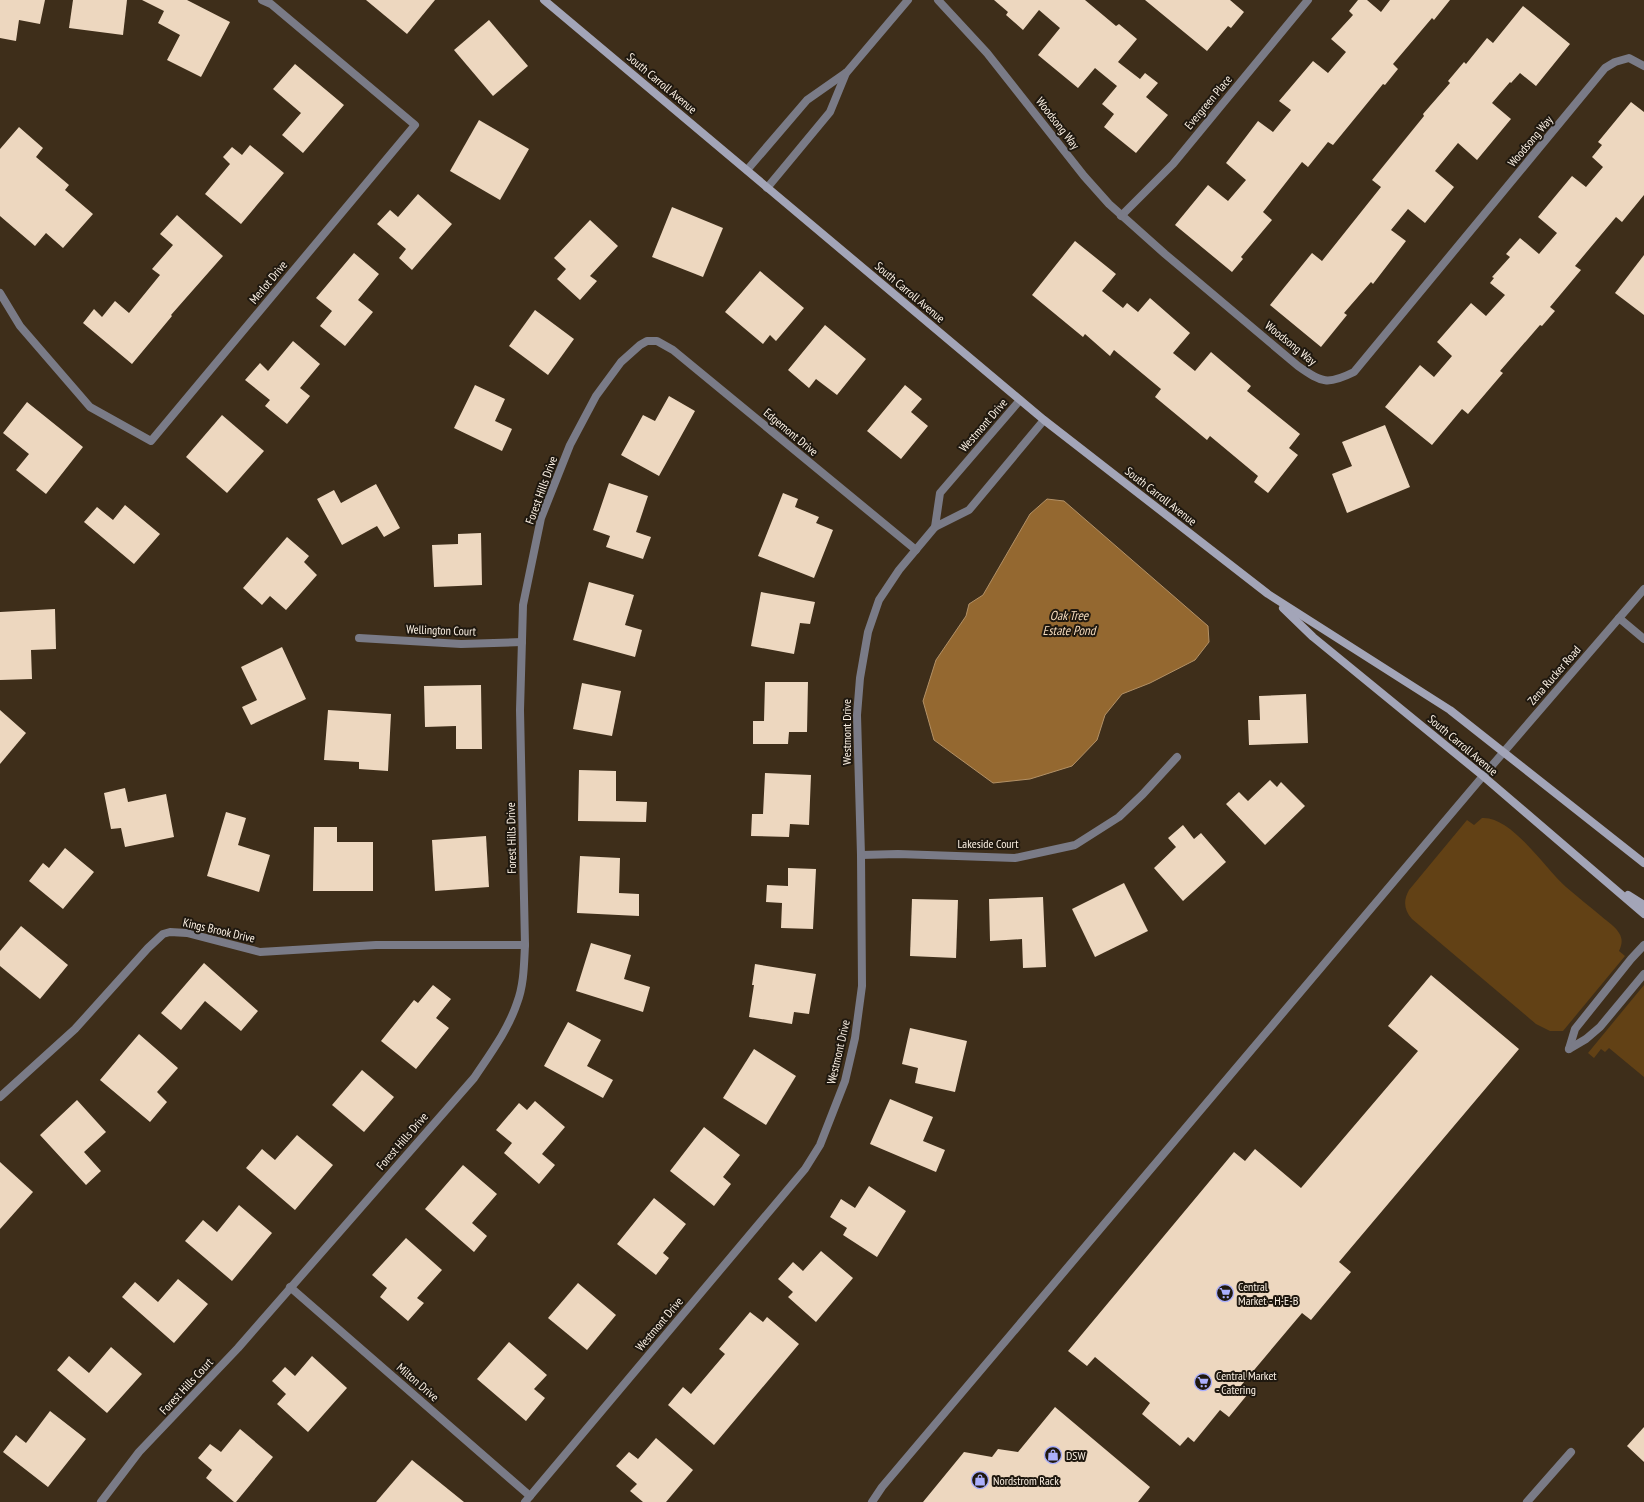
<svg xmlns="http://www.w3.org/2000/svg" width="1644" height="1502" font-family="'PT Sans Narrow',sans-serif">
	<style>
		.green { fill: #624115 }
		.water { fill: #946830; stroke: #b39166 }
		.building { fill: #edd7bf }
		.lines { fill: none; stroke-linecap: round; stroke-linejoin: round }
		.lane { stroke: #7a7b87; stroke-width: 8 }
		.street { stroke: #7a7b87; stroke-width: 8 }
		.secondary { stroke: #a3a5b8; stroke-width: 8 }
		.labels { text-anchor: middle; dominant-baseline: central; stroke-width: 4; stroke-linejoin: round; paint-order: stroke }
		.street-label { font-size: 12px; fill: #fcf1e4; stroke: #1f180f }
		.poi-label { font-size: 12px; fill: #fcf1e4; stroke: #1f180f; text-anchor: start }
		.water-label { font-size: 13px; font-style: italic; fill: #f5dbbd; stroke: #1f180f }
	</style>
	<rect width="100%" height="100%" fill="#3e2e1a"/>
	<g class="green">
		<path d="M1482 818C1512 816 1545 869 1566 887 1578 897 1590 907 1601 916 1608 922 1615 926 1619 933 1623 939 1622 945 1619 951L1625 956 1563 1031H1550L1536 1024 1412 919C1404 910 1403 901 1409 890L1467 820 1474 825Z"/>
		<polygon points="1644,985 1644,1077 1609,1048 1605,1052 1601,1049 1594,1058 1588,1053"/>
	</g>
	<polygon class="water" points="1047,499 1064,501 1208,626 1209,642 1195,660 1150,683 1122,694 1105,715 1097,740 1072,766 1030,779 993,783 934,740 923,701 936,660 966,616 969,604 983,595 1030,514"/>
	<g class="building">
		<polygon points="0,0 45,0 40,24 19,20 16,41 0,38"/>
		<polygon points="73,0 127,0 123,35 69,28"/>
		<polygon points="142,0 187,0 230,22 201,77 167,60 180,35 158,23 164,11"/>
		<polygon points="366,0 435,0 407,34"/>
		<polygon points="994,0 1085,0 1116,26 1119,24 1137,39 1118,62 1140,79 1145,73 1158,83 1146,97 1168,115 1136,153 1104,127 1114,114 1102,104 1117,86 1095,68 1078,88 1038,55 1060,28 1039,10 1023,30 1006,15 1008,12"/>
		<polygon points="1145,0 1230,0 1244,12 1231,28 1228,26 1207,51"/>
		<polygon points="1358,0 1367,0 1381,12 1390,0 1450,0 1434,20 1432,18 1393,64 1398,69 1385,85 1383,84 1333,145 1328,142 1308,167 1302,162 1263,212 1272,220 1241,257 1243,259 1232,272 1175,225 1208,185 1228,201 1246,180 1226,163 1258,121 1273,132 1291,110 1279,101 1313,61 1328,73 1346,52 1331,39 1353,15 1349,11"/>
		<polygon points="1523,6 1570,44 1536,86 1520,73 1511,83 1510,82 1492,103 1511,119 1477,160 1458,143 1435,171 1454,187 1425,223 1408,209 1391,230 1406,241 1373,284 1371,282 1344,313 1347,315 1321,347 1270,305 1312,253 1322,261 1381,187 1372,180 1424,116 1423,114 1450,83 1448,81 1464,62 1466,64 1487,38 1493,43"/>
		<polygon points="489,20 528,66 493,96 454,50"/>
		<polygon points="295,64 344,105 303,153 282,135 301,113 273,89"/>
		<polygon points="1631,102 1644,112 1644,195 1622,222 1616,217 1575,266 1581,270 1550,307 1555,311 1542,326 1540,325 1500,371 1503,373 1468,414 1462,409 1432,445 1385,407 1420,365 1434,377 1452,356 1437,342 1471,303 1486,316 1505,295 1490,283 1494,278 1492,277 1510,257 1506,254 1520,238 1539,254 1557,233 1538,217 1572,176 1586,187 1603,167 1592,157 1602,145 1598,142"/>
		<polygon points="479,120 529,149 500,200 450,171"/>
		<polygon points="19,127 43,148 36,157 69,185 65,190 93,214 63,248 46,233 35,246 0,216 0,149"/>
		<polygon points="250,145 284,173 241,224 205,194 230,164 223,157 232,147 242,155"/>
		<polygon points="418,194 452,224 412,270 399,258 406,249 377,224 390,210 398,217"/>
		<polygon points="672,207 723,228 703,277 652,257"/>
		<polygon points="177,215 223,256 171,315 172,316 132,364 83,323 94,309 102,317 115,301 129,313 160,275 152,269 173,245 160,234"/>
		<polygon points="590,220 618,246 590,276 597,281 580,300 557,279 566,269 554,258"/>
		<polygon points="1075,241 1116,274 1102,291 1123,308 1127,303 1138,312 1150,298 1190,333 1173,353 1195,371 1211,352 1251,386 1247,391 1300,434 1289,448 1298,455 1268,493 1254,482 1258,476 1210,436 1207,440 1155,397 1161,389 1114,350 1110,356 1085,334 1083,337 1032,295"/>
		<polygon points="354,253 379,274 358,300 373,312 345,346 320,326 332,311 316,298"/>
		<polygon points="1644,255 1644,315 1615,293"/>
		<polygon points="760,271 804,308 776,341 770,335 763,344 725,312"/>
		<polygon points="535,310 574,339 548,375 509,346"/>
		<polygon points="825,325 866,359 837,395 816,379 809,388 788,370"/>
		<polygon points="293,341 320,364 300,388 310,396 287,424 265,406 270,400 245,380 260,363 268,371"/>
		<polygon points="475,385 505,399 495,421 512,429 502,451 454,428"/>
		<polygon points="905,385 922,399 911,412 928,426 901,459 867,431"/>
		<polygon points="669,396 695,411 659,476 621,455 643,415 655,421"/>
		<polygon points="27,402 83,447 46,494 16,470 29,454 3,433"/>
		<polygon points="222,415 264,451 227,493 186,457"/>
		<polygon points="1385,425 1410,487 1347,513 1332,474 1352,466 1342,442"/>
		<polygon points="609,483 648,496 636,532 651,537 643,559 606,547 610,536 593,530"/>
		<polygon points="376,484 400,528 384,537 377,526 342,545 317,499 334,490 341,503"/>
		<polygon points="783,493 798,499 795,507 819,517 816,523 833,530 814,578 758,556"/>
		<polygon points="125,505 160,534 134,564 84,522 97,507 113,520"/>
		<polygon points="481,533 482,585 434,587 432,545 458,544 458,534"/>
		<polygon points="287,537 309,556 304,562 317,575 286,610 270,596 262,605 243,588"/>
		<polygon points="589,582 634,595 625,625 642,630 635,657 573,640"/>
		<polygon points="761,592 815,602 810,624 800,623 794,654 751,646"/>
		<polygon points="55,609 56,649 31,650 32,679 0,680 0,612"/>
		<polygon points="282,647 306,699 251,725 242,707 257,700 241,667"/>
		<polygon points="765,682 808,682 807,732 789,732 788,744 753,744 753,721 764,721"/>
		<polygon points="582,683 621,691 612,736 573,729"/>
		<polygon points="481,685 482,749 456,749 456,726 425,727 424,686"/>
		<polygon points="1306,694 1308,743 1249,745 1248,720 1260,720 1259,696"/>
		<polygon points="0,710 26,733 0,764"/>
		<polygon points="328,710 391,714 388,771 359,769 359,762 324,760"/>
		<polygon points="579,770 616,771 616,801 647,802 646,822 578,821"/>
		<polygon points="765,773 811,775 809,825 790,824 789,837 751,836 752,814 763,814"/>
		<polygon points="1270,780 1277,787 1281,782 1305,806 1265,845 1226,804 1239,792 1248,801"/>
		<polygon points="125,788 128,802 166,794 174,837 125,847 121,828 111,829 104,793"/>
		<polygon points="226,812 246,818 238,845 270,855 259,892 207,876"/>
		<polygon points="1183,825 1194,839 1201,833 1226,862 1183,901 1154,868 1176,847 1168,838"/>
		<polygon points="314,827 337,827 337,842 373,842 373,891 313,891"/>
		<polygon points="486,836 489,887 435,891 432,840"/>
		<polygon points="65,848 94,872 63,909 29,881 43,863 49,868"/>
		<polygon points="580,856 620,858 619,893 639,894 639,916 577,913"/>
		<polygon points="788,868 816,869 813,929 781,928 782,903 766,902 767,885 788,886"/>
		<polygon points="1124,883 1148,931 1095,957 1072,909"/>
		<polygon points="1043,897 1046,967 1023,968 1022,939 990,941 989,899"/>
		<polygon points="912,899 958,900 956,958 910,956"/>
		<polygon points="21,926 68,965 40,999 0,966 0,951"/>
		<polygon points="591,943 631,955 624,979 650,987 643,1012 576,991"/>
		<polygon points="204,963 258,1011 241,1031 205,1001 181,1030 161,1013"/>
		<polygon points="755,964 816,974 809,1014 794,1012 792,1024 749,1017 754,985 752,985"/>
		<polygon points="1431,975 1519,1049 1339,1262 1351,1272 1311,1320 1302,1313 1239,1388 1247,1395 1229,1417 1220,1410 1194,1442 1188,1437 1180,1446 1142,1414 1150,1403 1095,1357 1087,1366 1068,1351 1234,1152 1245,1161 1255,1149 1301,1188 1418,1051 1388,1026"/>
		<polygon points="433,985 451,999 436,1018 449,1028 416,1069 381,1041 414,1000 418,1003"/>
		<polygon points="568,1022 601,1040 587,1066 613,1080 603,1098 544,1066"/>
		<polygon points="910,1028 967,1041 955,1092 915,1083 918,1068 902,1064"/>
		<polygon points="139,1034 178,1068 157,1092 167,1102 150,1122 100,1080"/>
		<polygon points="754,1049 796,1076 766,1125 723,1098"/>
		<polygon points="362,1070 394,1097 364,1132 332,1105"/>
		<polygon points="890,1099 933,1117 923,1141 945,1150 936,1172 870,1144"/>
		<polygon points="77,1100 106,1132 84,1152 101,1171 86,1185 40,1135"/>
		<polygon points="535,1101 565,1127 542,1154 555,1165 539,1184 504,1153 512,1143 496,1130 519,1103 527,1110"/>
		<polygon points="704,1127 740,1155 723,1177 731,1184 714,1206 670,1171"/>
		<polygon points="297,1135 333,1165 295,1210 246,1168 262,1149 275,1160"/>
		<polygon points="0,1162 33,1192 0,1229"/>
		<polygon points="463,1165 497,1194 472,1223 487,1236 474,1252 425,1209"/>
		<polygon points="869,1186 906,1211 877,1257 843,1235 847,1228 830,1217 841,1199 855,1208"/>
		<polygon points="654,1198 686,1224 663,1253 669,1258 656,1275 617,1244"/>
		<polygon points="239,1205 272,1233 232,1281 185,1241 203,1220 217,1232"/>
		<polygon points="406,1238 442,1270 417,1298 424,1303 408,1321 380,1297 387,1288 372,1275"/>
		<polygon points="821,1251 853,1278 816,1322 788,1297 793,1292 778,1279 793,1262 803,1271"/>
		<polygon points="178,1279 208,1304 174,1343 122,1297 135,1282 158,1302"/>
		<polygon points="578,1283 616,1315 587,1350 548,1318"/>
		<polygon points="750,1312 763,1322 767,1317 799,1344 714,1445 668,1405 683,1387 691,1394 725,1354 719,1349"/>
		<polygon points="509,1342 547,1375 534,1389 545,1398 526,1421 477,1379"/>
		<polygon points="111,1347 142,1374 107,1413 57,1370 69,1356 89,1373"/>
		<polygon points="312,1356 347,1388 308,1432 277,1404 286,1394 272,1381 285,1367 295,1376"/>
		<polygon points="1055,1407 1150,1487 1138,1502 923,1502 964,1452 992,1457 998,1449 1018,1452"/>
		<polygon points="50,1411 86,1439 48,1487 3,1452 16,1435 26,1443"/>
		<polygon points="1644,1427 1644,1462 1627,1446"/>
		<polygon points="240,1429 273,1457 236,1502 234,1502 206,1478 212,1470 198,1458 210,1444 221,1452"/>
		<polygon points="656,1438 693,1470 666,1502 643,1502 630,1491 637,1484 616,1466 629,1452 638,1459"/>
		<polygon points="412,1460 464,1502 376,1502"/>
	</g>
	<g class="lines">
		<g class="lane">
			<polyline points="1619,618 1644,639"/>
			<polyline points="1569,1049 1575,1029 1631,959 1644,945"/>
			<polyline points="1569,1049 1586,1039 1600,1027 1644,974"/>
			<polyline points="872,1502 882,1487 1483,776"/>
			<polyline points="1527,1502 1571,1452"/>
		</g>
		<g class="street">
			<path d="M938 0 987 53 1084 176 1109 204 1165 254 1298 366C1322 383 1328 385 1354 372L1605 68 1615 62 1629 58 1644 66"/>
			<polyline points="747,170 807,100 847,72 908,0"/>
			<polyline points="767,188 830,112 846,73"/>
			<polyline points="1121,216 1173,164 1308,0"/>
			<polyline points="0,293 20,326 90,407 151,441 415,125 271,4 262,0"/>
			<polyline points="935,527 940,493 1020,400"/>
			<polyline points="359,638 461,644 522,642"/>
			<polyline points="1483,776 1644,589"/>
			<polyline points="861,855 898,854 1015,858 1075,845 1119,817 1143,794 1177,757"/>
			<polyline points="0,1097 75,1029 148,948 163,934 170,932 187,933 260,952 376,945 525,945"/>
			<polyline points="290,1287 530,1496"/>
			<path d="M101 1502 139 1452 238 1348 474 1078C490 1054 508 1030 517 1003 524 985 524 964 525 945L520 710 523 605 541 518 570 445 596 396 621 362 640 345 647 341H657L673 350 916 550"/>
			<polyline points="525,1502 805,1169 820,1145 845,1081 855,1038 862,986 861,855 857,715 860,678 868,632 879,600 899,570 935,527 969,510 1044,420"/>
		</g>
		<g class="secondary">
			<polyline points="544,0 1044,420 1268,594 1450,710 1644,863"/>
			<polyline points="1283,608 1313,637 1483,776 1644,914"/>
			<polyline points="1628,895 1644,905"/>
		</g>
	</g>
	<defs>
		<g id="supermarket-ring" transform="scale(0.9)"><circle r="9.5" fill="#1f180f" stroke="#abaffb" stroke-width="1.5"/><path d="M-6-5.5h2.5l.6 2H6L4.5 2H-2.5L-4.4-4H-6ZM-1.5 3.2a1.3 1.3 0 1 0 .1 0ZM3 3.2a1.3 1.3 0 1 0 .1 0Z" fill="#abaffb"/></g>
		<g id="shop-ring" transform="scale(0.9)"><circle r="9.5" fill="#1f180f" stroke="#abaffb" stroke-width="1.5"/><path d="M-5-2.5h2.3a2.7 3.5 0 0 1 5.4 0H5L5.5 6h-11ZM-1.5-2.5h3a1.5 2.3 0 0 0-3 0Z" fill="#abaffb"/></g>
	</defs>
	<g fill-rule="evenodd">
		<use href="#supermarket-ring" x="1225" y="1293"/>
		<use href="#supermarket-ring" x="1203" y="1382"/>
		<use href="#shop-ring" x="1053" y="1455"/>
		<use href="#shop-ring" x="980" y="1480"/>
	</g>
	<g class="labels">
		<g class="street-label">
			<text transform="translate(662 83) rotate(40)">South Carroll Avenue</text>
			<text transform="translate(1208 102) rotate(-50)">Evergreen Place</text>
			<text transform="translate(1058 123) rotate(52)">Woodsong Way</text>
			<text transform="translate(1530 141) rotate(-50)">Woodsong Way</text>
			<text transform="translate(268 282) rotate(-50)">Merlot Drive</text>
			<text transform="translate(910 292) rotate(40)">South Carroll Avenue</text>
			<text transform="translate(1291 343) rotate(39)">Woodsong Way</text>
			<text transform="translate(983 425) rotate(-49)">Westmont Drive</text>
			<text transform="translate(791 432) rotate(40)">Edgemont Drive</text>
			<text transform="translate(541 490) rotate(-70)">Forest Hills Drive</text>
			<text transform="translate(1161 496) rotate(38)">South Carroll Avenue</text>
			<text transform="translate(441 630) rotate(2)">Wellington Court</text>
			<text transform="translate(1554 675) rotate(-49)">Zena Rucker Road</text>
			<text transform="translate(846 732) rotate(-90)">Westmont Drive</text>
			<text transform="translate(1463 745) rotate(40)">South Carroll Avenue</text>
			<text transform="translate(511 838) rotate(-91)">Forest Hills Drive</text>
			<text x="988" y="843">Lakeside Court</text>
			<text transform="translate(219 930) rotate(13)">Kings Brook Drive</text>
			<text transform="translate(838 1052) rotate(-77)">Westmont Drive</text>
			<text transform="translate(402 1141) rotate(-49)">Forest Hills Drive</text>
			<text transform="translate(659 1324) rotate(-50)">Westmont Drive</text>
			<text transform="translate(418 1382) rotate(41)">Milton Drive</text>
			<text transform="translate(186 1386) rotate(-47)">Forest Hills Court</text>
		</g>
		<g class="poi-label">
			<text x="1238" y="1286">Central<tspan x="1238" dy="14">Market - H-E-B</tspan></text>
			<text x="1216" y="1375">Central Market<tspan x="1216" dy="14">- Catering</tspan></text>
			<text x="1066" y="1455">DSW</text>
			<text x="993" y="1480">Nordstrom Rack</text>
		</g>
		<g class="water-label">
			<text x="1069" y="615">Oak Tree<tspan x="1069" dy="15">Estate Pond</tspan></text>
		</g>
	</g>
</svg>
